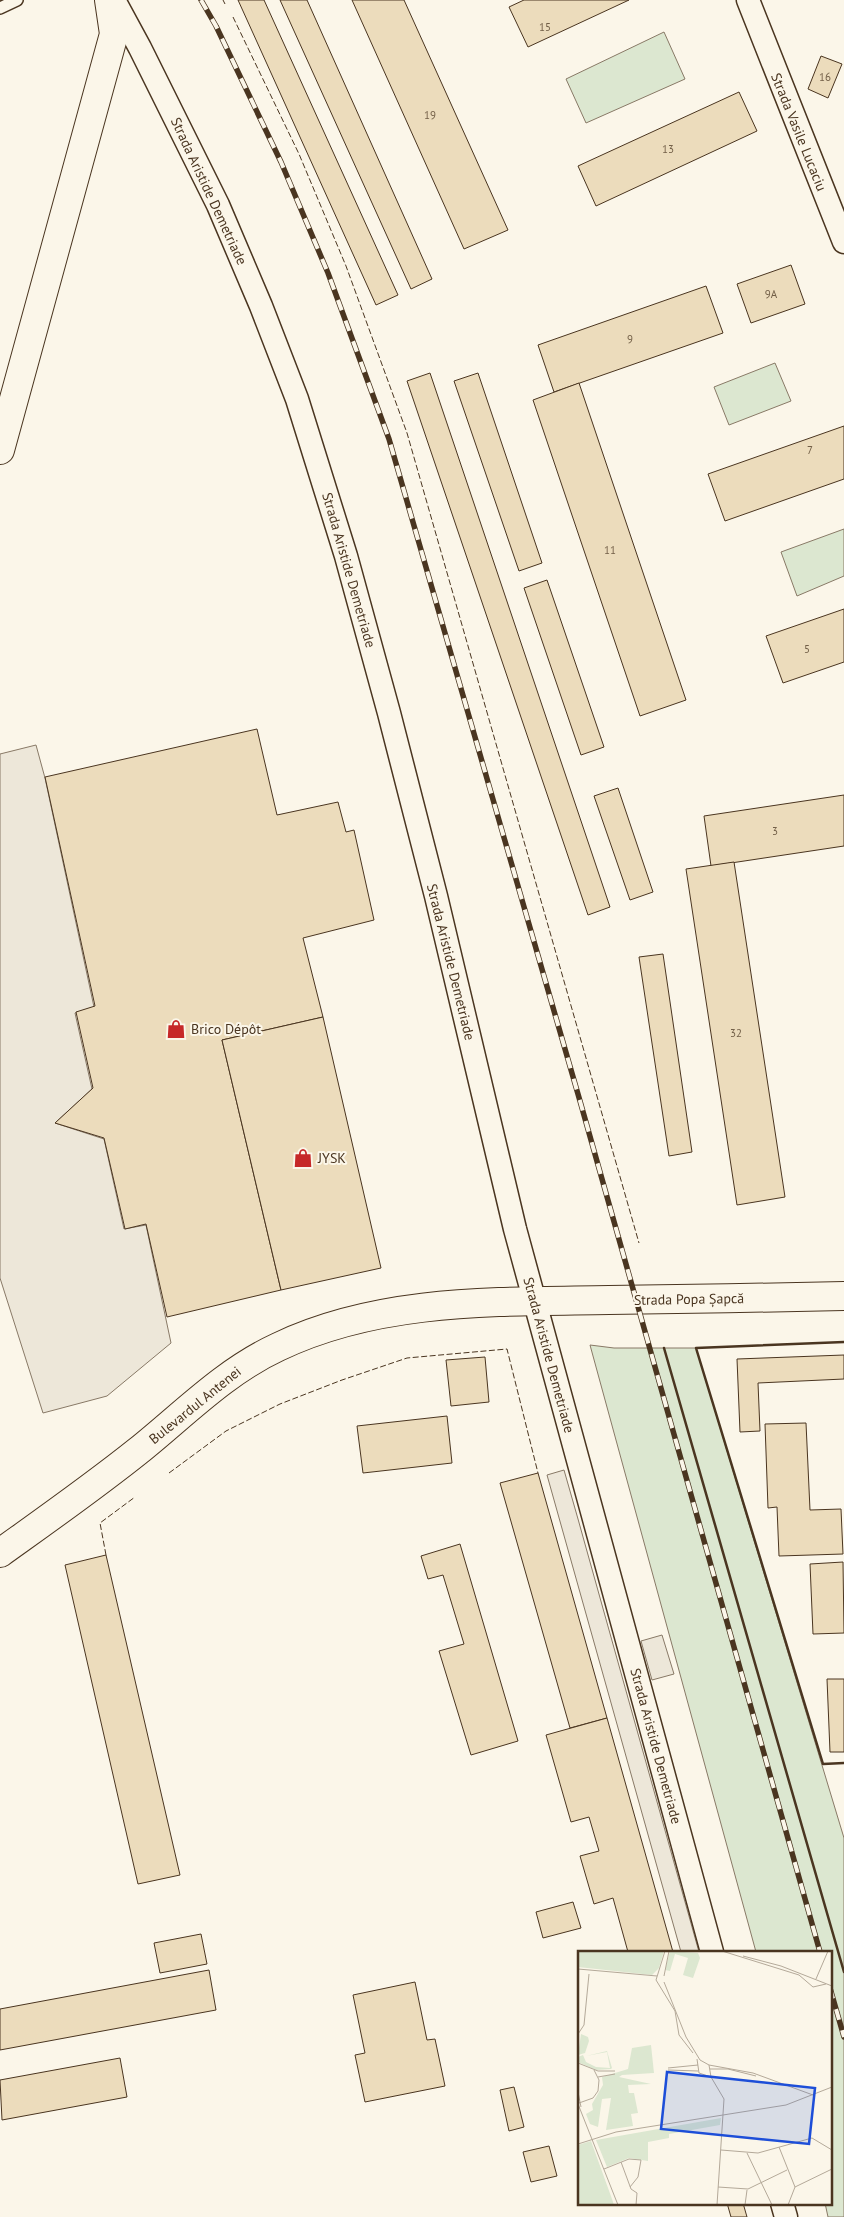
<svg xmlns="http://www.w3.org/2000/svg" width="844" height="2217" font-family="'PT Sans',sans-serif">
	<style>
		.green { fill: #dce7d0; stroke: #887966 }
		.parking { fill: #ede7d9; stroke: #887966 }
		.building { fill: #ecdcbc; stroke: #4a3520 }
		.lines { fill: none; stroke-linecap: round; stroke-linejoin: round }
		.service-casing { stroke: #4a3520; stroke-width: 14 }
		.minor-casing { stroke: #4a3520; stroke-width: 25 }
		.tertiary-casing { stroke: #4a3520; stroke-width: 30 }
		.secondary-casing { stroke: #4a3520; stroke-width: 30 }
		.service { stroke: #fbf6e9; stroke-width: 11 }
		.minor { stroke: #fbf6e9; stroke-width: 22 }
		.tertiary { stroke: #fbf6e9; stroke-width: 28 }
		.secondary { stroke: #fbf6e9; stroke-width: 28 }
		.rail-casing { stroke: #4a3520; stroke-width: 5.5 }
		.rail { stroke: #fbf6e9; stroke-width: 4; stroke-dasharray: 11; stroke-linecap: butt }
		.fence { stroke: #4a3520; stroke-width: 1; stroke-dasharray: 6 2.5; stroke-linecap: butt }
		.wall { stroke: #4a3520; stroke-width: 2.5 }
		.labels { text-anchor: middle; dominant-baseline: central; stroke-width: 4; stroke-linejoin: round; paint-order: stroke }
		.number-label { font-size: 11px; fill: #725f47 }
		.street-label { font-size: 14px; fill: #4a3520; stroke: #fbf6e9 }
		.poi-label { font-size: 14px; fill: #4a3520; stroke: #fbf6e9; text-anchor: start }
		.inset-road { fill: none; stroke: #b4a999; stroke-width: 1 }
		.view { fill: #1d4ed8; fill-opacity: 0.15; stroke: #1d4ed8; stroke-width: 2.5 }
		.inset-edge { fill: none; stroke: #4a3520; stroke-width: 2.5 }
	</style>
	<rect width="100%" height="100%" fill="#fbf6e9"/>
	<g class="green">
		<polygon points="664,32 685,79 586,123 566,79"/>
		<polygon points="775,363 791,401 729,425 714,387"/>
		<polygon points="844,529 844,576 797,596 781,552"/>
		<polygon points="590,1345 614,1348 696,1348 844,1838 844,2217 828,2217 825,2203 830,2203 830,1952 756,1952"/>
	</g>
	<g class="parking">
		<polygon points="36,745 45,778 94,1007 75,1013 92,1089 55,1123 104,1139 124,1229 146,1225 171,1343 107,1396 43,1413 0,1278 0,754"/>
		<polygon points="564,1470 578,1519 699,1952 681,1952 547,1475"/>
		<polygon points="662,1635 674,1674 652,1680 641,1641"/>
	</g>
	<g class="building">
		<polygon points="238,0 264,0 398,295 376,305"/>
		<polygon points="280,0 307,0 432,279 411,289"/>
		<polygon points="352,0 404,0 508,230 464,249"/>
		<polygon points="524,0 629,0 528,47 509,7"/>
		<polygon points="821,56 842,64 828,98 808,89"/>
		<polygon points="739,92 757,131 596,206 578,166"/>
		<polygon points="791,265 805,304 751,323 737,284"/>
		<polygon points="706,286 723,333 554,392 538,345"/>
		<polygon points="430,373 610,907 588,915 407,381"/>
		<polygon points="478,373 542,563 519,571 454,381"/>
		<polygon points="579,383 686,700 640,716 533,400"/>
		<polygon points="844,426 844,479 725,521 708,474"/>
		<polygon points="547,580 604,747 581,755 524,588"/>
		<polygon points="844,609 844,662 783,683 766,636"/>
		<polygon points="257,729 277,815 338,802 346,832 354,830 374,920 303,938 323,1017 222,1040 281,1290 167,1317 146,1224 125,1229 104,1138 55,1123 93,1088 76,1012 95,1006 45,777"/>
		<polygon points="618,788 653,892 630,900 594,796"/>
		<polygon points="844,795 844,846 711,866 704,816"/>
		<polygon points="734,862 785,1197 737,1205 686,869"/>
		<polygon points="663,954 692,1152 669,1156 639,957"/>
		<polygon points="323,1017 381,1268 281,1290 222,1040"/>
		<polygon points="844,1355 844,1379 758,1383 760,1431 740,1432 737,1359"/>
		<polygon points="485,1357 489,1402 451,1406 446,1360"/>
		<polygon points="447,1416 452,1463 363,1473 357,1426"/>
		<polygon points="806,1423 810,1510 841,1509 843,1554 779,1556 777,1507 768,1508 765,1424"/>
		<polygon points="538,1473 607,1718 570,1728 500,1483"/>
		<polygon points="460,1544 518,1741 471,1755 439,1651 464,1644 443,1575 428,1579 421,1556"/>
		<polygon points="106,1555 180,1875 138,1884 65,1565"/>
		<polygon points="843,1562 844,1633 813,1634 810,1564"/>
		<polygon points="827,1679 844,1679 844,1752 830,1752"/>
		<polygon points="607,1718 673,1952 628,1952 613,1898 594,1904 580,1856 599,1851 589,1817 571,1822 546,1735"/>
		<polygon points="573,1902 581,1928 543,1938 536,1912"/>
		<polygon points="201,1934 207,1964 160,1973 154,1943"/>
		<polygon points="209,1970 216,2010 0,2050 0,2009"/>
		<polygon points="415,1982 427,2040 435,2039 445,2086 365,2102 355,2055 365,2053 353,1995"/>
		<polygon points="120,2058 127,2097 2,2120 0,2080"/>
		<polygon points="514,2087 524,2127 509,2131 500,2090"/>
		<polygon points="549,2146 557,2176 531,2182 523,2152"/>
		<polygon points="727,2203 743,2203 747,2217 731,2217"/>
	</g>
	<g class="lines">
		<g class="service-casing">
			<polyline id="service" points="0,8 17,0"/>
		</g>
		<g class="minor-casing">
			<g id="minor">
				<polyline points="114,0 140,48 218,205 261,306 297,399 346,556 389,713 436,896 515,1229 712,1952"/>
				<polyline points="748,0 844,242"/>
				<polyline points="782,2203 786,2217"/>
			</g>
		</g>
		<g class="tertiary-casing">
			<polyline id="tertiary" points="0,450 114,34 109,0"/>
		</g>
		<g class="secondary-casing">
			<path id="secondary" d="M0 1553C46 1520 93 1487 138 1451 183 1415 224 1372 278 1347 380 1298 498 1302 609 1300 687 1299 766 1298 844 1296"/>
		</g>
		<use href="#service" class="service"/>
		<use href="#minor" class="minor"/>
		<use href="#tertiary" class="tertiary"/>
		<use href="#secondary" class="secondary"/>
		<g class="rail-casing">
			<g id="rail">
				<polyline points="201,0 216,26 281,162 328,273 389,439 580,1101 820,1952"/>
				<polyline points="830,1988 844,2037"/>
			</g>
		</g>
		<use href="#rail" class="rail"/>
		<g class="fence">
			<polyline points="223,0 225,4"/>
			<polyline points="233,17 299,154 346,266 407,433 639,1243"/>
			<polyline points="169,1473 226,1431 280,1404 342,1380 407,1358 507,1349 538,1473"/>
			<polyline points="106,1555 100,1523 135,1497"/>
		</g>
		<g class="wall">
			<polyline points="844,1342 696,1348 823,1764 844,1763"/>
			<polyline points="664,1348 844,1972"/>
		</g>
	</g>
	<defs>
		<g id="shop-bare" transform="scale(1.5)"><path d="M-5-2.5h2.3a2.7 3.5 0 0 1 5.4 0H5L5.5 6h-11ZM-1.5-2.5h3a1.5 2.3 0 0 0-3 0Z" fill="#c62828" stroke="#fbf6e9" stroke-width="2.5" paint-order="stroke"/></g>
	</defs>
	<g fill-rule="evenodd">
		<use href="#shop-bare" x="176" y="1029"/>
		<use href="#shop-bare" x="303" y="1158"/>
	</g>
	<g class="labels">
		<g class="number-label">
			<text x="545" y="27">15</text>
			<text x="825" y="77">16</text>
			<text x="430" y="115">19</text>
			<text x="668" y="149">13</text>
			<text x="771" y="294">9A</text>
			<text x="630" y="339">9</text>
			<text x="810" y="450">7</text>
			<text x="610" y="550">11</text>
			<text x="807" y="649">5</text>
			<text x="775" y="831">3</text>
			<text x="736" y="1033">32</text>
		</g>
		<g class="street-label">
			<text transform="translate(799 132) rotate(68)">Strada Vasile Lucaciu</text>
			<text transform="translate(209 191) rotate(65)">Strada Aristide Demetriade</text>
			<text transform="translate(349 570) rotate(74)">Strada Aristide Demetriade</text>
			<text transform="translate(451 962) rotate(76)">Strada Aristide Demetriade</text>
			<text transform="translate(689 1299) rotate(-1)">Strada Popa Șapcă</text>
			<text transform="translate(549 1355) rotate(75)">Strada Aristide Demetriade</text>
			<text transform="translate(195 1405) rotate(-39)">Bulevardul Antenei</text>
			<text transform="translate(656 1746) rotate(75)">Strada Aristide Demetriade</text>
		</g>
		<g class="poi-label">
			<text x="191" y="1029">Brico Dépôt</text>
			<text x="318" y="1158">JYSK</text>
		</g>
	</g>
	<g transform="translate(578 1951)">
		<rect width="254" height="254" fill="#fbf6e9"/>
		<path d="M0 0H86L81 17 74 24 0 16ZM92 0 120 2 122 7 115 27 105 24 110 7 97 3 92 20 87 19ZM3 83 10 86 11 90 7 102 0 104ZM73 94 76 122 44 124 41 126 73 133 50 134 51 142H56L60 162 53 163 55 175 28 179 33 147 24 148 20 176 12 173 8 163 15 159 14 153 25 134 24 126 50 118 54 97ZM29 100 34 117 33 118 18 119 0 111V106L5 104 8 111 18 116 32 117 29 101 8 105ZM143 167 142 174 91 183V187L70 191V210L51 207 29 216 18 189ZM13 190 34 248 36 254H0V194Z" fill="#dce7d0"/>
		<path class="inset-road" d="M87 0 78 29 97 60 101 84 115 102M144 0 221 24 235 36 248 33M165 5 203 15 254 35M0 18 79 25M86 25 91 0M238 28 250 0M86 31 108 86 122 109 131 114 133 126 146 148 139 254M0 83 6 74 11 23M119 108 121 122 133 126M0 112 20 120H37M131 114 175 122 235 144M90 117 120 114M132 118H150L178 125M90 119 120 120M20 126 37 123M0 141 3 156M1 152 15 147 20 140 21 129 16 119M0 153 40 254M0 193 38 181 208 154 254 136M201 196 217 236M143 199 180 202 234 187 254 199M169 202 194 254M43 211 53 238 59 242 58 254M26 218 51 208 63 209 60 226 52 236M140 236 170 238 209 219M167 254 169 239M210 254 217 236 254 218"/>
		<path class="view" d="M89 121 237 137 231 193 83 178Z"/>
		<rect width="254" height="254" class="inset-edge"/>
	</g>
</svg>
